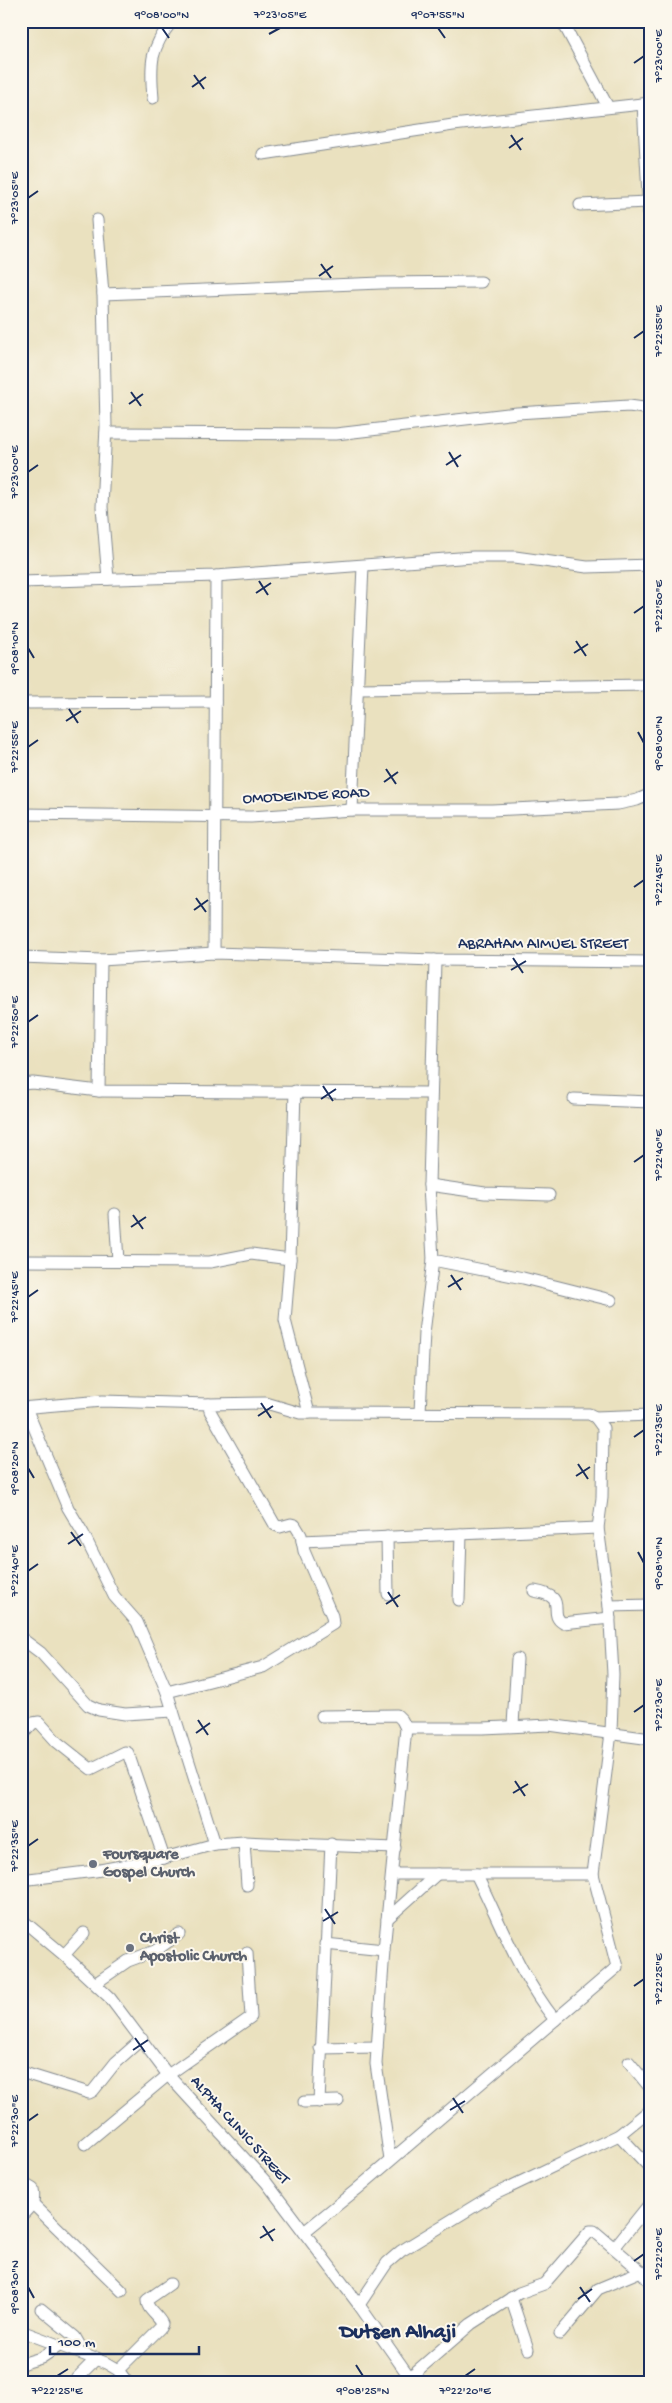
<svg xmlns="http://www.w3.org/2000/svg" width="672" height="2403" font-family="'Gochi Hand',sans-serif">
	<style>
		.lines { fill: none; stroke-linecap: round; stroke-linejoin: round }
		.minor-casing { stroke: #82888e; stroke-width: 13 }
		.minor { stroke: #fff; stroke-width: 11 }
		.ticks { fill: none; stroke: #1b2f5e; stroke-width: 2 }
		.worship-dot { fill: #6b7280; stroke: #fbf7ec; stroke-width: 2 }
		.labels { text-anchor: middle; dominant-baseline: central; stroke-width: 4; stroke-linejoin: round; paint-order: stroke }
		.street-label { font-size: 16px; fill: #1b2f5e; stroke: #fbf7ec }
		.worship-label { font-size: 16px; font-weight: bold; fill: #5b616d; stroke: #fbf7ec; text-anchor: start }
		.district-label { font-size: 21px; font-weight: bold; fill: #1b2f5e; stroke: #fbf7ec }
		.neatline { fill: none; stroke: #1b2f5e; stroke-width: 2 }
		.ticks-label { font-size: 12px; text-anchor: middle; fill: #1b2f5e }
	</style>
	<rect width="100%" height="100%" fill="#fbf7ec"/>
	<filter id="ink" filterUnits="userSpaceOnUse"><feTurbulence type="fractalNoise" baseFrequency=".02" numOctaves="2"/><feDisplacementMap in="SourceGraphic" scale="10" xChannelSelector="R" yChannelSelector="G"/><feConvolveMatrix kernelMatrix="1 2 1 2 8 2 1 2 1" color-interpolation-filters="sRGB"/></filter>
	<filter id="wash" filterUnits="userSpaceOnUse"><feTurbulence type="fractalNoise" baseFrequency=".0096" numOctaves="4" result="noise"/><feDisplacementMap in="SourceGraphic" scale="20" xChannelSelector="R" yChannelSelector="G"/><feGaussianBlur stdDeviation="1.12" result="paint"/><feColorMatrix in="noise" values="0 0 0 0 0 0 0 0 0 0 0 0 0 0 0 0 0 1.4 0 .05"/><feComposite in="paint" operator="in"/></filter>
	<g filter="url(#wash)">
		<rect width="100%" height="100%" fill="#eae1bf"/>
	</g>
	<g filter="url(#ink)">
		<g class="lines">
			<g class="minor-casing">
				<g id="minor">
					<polyline points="562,21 608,107"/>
					<path d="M153 98C150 63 150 49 172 21"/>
					<polyline points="643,104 651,249"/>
					<polyline points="263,154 453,125 651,103"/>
					<polyline points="580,205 648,202"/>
					<polyline points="97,220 103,294 106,427 102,507 108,579"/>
					<polyline points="103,294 381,283 481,282"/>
					<polyline points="106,433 336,434 517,413 629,406 651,409"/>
					<polyline points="21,582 216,576 473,557 515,557 587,567 651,565"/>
					<polyline points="359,689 651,685"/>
					<polyline points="21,703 215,702"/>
					<polyline points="352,810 363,566"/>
					<polyline points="21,814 251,817 352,810 492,810 618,804 637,800 651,794"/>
					<polyline points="214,953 216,576"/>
					<polyline points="21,957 101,960 214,953 435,960 651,962"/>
					<polyline points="21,1084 33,1083 99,1091 431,1093"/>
					<polyline points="99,1091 101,960"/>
					<polyline points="574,1099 651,1102"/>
					<polyline points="429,1185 485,1193 549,1195"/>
					<polyline points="115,1214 118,1261"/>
					<polyline points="290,1259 295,1091"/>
					<polyline points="433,1260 523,1278 611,1300"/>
					<polyline points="21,1261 210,1262 251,1254 290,1259 285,1320 309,1413"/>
					<polyline points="21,1408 102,1401 209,1404"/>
					<polyline points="26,1408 68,1508 83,1533 114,1596 137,1622 167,1692 215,1844"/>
					<polyline points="420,1412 424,1333 433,1260 429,1185 435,960"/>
					<polyline points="387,1537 388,1594"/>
					<polyline points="302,1541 598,1528"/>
					<path d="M534 1591C571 1597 546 1613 563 1623L610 1618"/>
					<polyline points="459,1600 461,1534"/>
					<polyline points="609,1606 651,1605"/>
					<polyline points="21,1638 41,1653 88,1705 99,1710 125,1714 173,1711"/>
					<polyline points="167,1692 263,1667 333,1624 332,1616 304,1551 301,1535 295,1525 291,1524 280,1527 275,1525 210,1411 209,1404 266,1403 300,1413 309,1413 589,1414 595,1417 651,1415"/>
					<polyline points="322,1716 397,1715 402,1720 406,1728 384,1950 376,2064 390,2160"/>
					<polyline points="513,1725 517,1659"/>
					<polyline points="406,1728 483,1728 549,1725 651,1739"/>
					<polyline points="21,1736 33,1723 39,1722 57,1742 91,1769 125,1752 128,1753 164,1858"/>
					<polyline points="244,1842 247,1885"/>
					<polyline points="392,1874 593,1874"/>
					<path d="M476 1874C501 1924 520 1976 555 2020"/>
					<polyline points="21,1880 95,1871 164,1858 215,1844 244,1842 395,1848"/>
					<polyline points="21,1919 64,1955 110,1998 168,2075 266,2182 359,2305 413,2382"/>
					<polyline points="387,1919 437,1874"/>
					<polyline points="325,1944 384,1950"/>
					<polyline points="64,1955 84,1933"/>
					<polyline points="96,1983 128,1961 155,1951 179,1934"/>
					<polyline points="320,2048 377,2047"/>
					<polyline points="629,2062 651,2089"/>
					<polyline points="21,2072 89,2093 93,2091 116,2062 142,2039"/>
					<polyline points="304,2102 338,2101"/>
					<polyline points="319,2102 331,1844"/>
					<polyline points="619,2135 651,2169"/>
					<polyline points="85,2144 168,2075 251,2017 247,1953"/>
					<path d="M21 2182 33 2189C36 2203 30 2207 21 2216"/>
					<polyline points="33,2204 122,2291"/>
					<polyline points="304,2232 356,2190 617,1967 593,1874 611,1733 613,1674 609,1606 598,1528 602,1498 603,1428 595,1417"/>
					<polyline points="614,2248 651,2202"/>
					<polyline points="511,2298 528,2349"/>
					<polyline points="359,2305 387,2263 401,2251 491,2196 619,2135 651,2109"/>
					<polyline points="41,2309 75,2337 79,2344 74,2351"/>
					<polyline points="21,2331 106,2363 118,2370 127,2382"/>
					<polyline points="560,2334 598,2289 641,2271"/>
					<polyline points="21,2364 41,2358 59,2346"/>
					<path d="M118 2370 160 2328 162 2324C158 2315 146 2309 147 2300L170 2284"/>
					<polyline points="411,2376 471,2324 519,2293 544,2284 590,2231 594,2231 641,2271 651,2284"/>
					<polyline points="73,2382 97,2358"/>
				</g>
			</g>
			<use href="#minor" class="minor"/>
		</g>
	</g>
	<path class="ticks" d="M162 28 169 38M438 28 445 38M269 34 280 28M634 63 644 56M194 75 204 89M192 87 206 77M511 135 521 150M509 148 523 138M28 198 38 191M321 264 331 278M319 276 333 266M634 338 644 331M131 392 141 406M129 404 143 394M449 452 458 467M446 465 461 455M28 472 38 465M259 581 268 595M256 593 271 583M634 613 644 606M576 641 586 656M28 648 34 658M574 653 588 644M69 709 78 723M66 721 81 711M638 732 644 743M28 747 38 740M386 769 396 784M384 782 398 772M634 887 644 880M196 898 206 912M194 910 208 900M513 958 523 973M511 970 526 961M28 1022 38 1015M323 1086 333 1101M321 1099 336 1089M634 1162 644 1155M133 1215 143 1229M131 1227 146 1217M451 1275 461 1290M448 1287 463 1278M28 1297 38 1290M261 1403 271 1418M258 1416 273 1406M634 1437 644 1430M578 1464 588 1479M28 1468 34 1478M576 1476 590 1467M71 1532 81 1546M68 1544 83 1534M638 1552 644 1563M28 1571 38 1564M388 1592 398 1607M386 1604 400 1595M634 1712 644 1705M198 1720 208 1735M196 1733 210 1723M515 1781 525 1796M513 1793 528 1784M28 1846 38 1839M325 1909 335 1924M323 1921 338 1912M634 1986 644 1979M135 2038 145 2052M133 2050 148 2040M453 2098 463 2113M450 2110 465 2101M28 2121 38 2114M263 2226 273 2241M260 2238 275 2229M634 2261 644 2254M28 2287 34 2298M580 2287 590 2302M578 2299 592 2289M356 2365 363 2376M57 2376 68 2369M465 2376 475 2369"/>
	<g class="worship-dot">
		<circle cx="93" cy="1864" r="5"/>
		<circle cx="130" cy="1948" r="5"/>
	</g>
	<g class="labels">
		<g class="street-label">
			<text transform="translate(306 797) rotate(-3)">OMODEINDE ROAD</text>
			<text x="543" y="945">ABRAHAM AIMUEL STREET</text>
			<text transform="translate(239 2131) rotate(48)">ALPHA CLINIC STREET</text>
		</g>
		<g class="worship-label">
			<text x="103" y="1855">Foursquare<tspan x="103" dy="18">Gospel Church</tspan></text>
			<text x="140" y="1939">Christ<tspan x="140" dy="18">Apostolic Church</tspan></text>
		</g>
		<g class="district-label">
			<text x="398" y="2333">Dutsen Alhaji</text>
		</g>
	</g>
	<rect width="672" height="2403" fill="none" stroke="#fbf7ec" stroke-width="55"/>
	<path d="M50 2346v8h149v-8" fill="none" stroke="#1b2f5e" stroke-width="2.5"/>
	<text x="58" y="2346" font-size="15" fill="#1b2f5e" stroke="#fbf7ec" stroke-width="4" paint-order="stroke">100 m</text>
	<rect x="28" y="28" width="616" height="2348" class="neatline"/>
	<g class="ticks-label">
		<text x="162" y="18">9°08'00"N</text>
		<text x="280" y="18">7°23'05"E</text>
		<text x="438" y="18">9°07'55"N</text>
		<text transform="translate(658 56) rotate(-90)" y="4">7°23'00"E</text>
		<text transform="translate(14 198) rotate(-90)" y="4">7°23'05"E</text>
		<text transform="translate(658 331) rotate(-90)" y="4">7°22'55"E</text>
		<text transform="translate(14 472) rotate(-90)" y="4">7°23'00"E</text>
		<text transform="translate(658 606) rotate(-90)" y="4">7°22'50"E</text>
		<text transform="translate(14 648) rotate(-90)" y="4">9°08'10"N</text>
		<text transform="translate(658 743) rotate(-90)" y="4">9°08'00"N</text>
		<text transform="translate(14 747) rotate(-90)" y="4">7°22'55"E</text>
		<text transform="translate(658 880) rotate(-90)" y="4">7°22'45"E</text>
		<text transform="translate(14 1022) rotate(-90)" y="4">7°22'50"E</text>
		<text transform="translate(658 1155) rotate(-90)" y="4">7°22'40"E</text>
		<text transform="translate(14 1297) rotate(-90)" y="4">7°22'45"E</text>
		<text transform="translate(658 1430) rotate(-90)" y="4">7°22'35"E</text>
		<text transform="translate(14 1468) rotate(-90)" y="4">9°08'20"N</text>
		<text transform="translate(658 1563) rotate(-90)" y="4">9°08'10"N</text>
		<text transform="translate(14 1571) rotate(-90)" y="4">7°22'40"E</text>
		<text transform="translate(658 1705) rotate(-90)" y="4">7°22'30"E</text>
		<text transform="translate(14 1846) rotate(-90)" y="4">7°22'35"E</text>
		<text transform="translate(658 1979) rotate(-90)" y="4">7°22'25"E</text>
		<text transform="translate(14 2121) rotate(-90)" y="4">7°22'30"E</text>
		<text transform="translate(658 2254) rotate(-90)" y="4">7°22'20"E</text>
		<text transform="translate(14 2287) rotate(-90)" y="4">9°08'30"N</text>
		<text x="57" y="2394">7°22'25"E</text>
		<text x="363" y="2394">9°08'25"N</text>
		<text x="465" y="2394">7°22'20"E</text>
	</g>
</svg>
